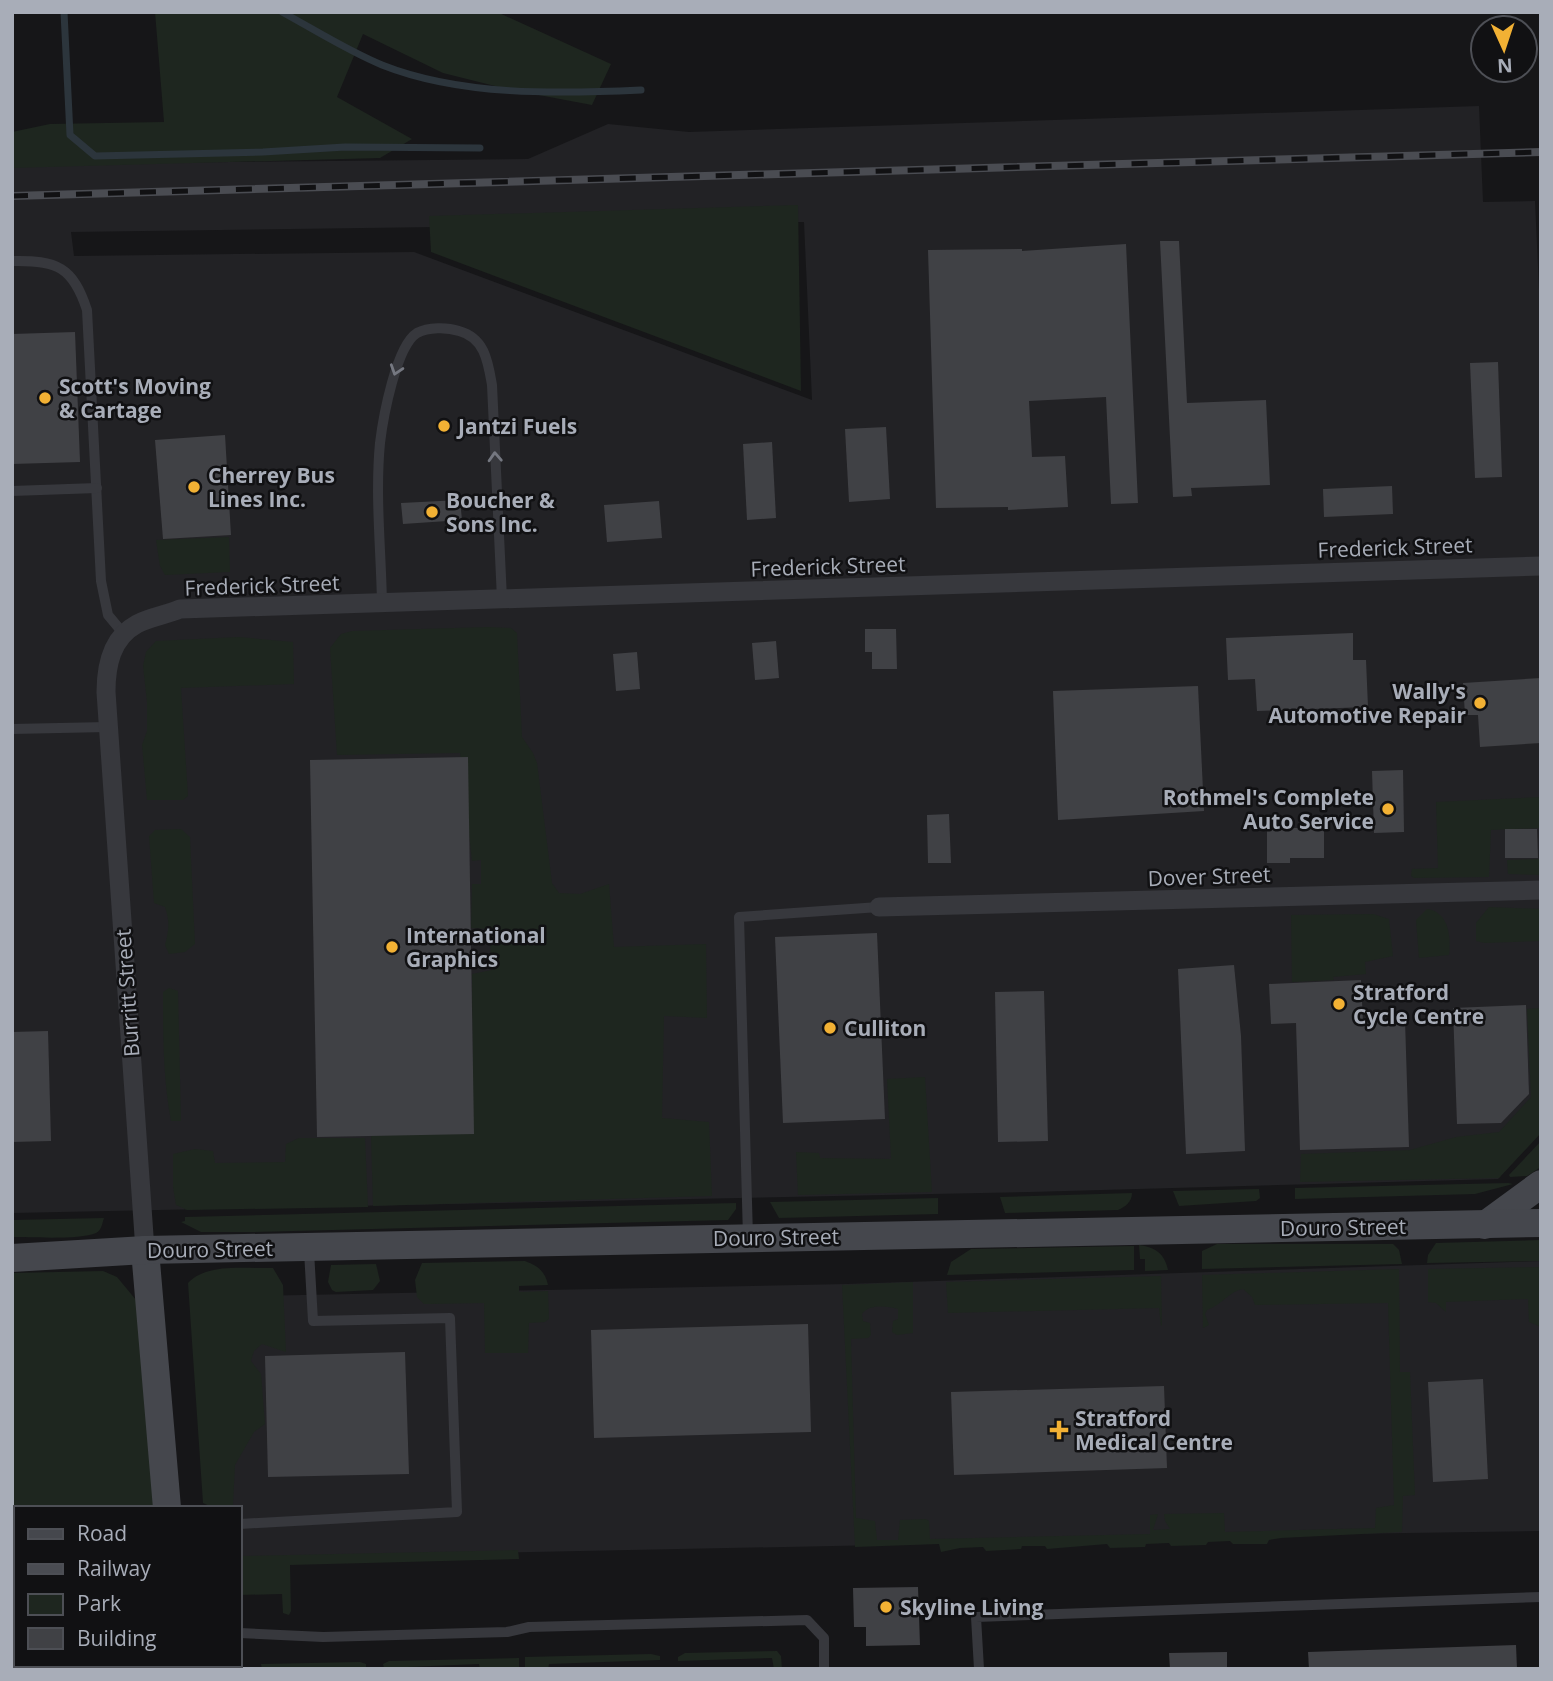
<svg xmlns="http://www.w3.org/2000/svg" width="1553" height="1681" font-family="'Open Sans',sans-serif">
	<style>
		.built { fill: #222225; fill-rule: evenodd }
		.green { fill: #1e261f }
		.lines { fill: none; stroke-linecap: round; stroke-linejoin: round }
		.stream { stroke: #2c353c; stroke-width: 7 }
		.building { fill: #404145 }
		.lane { stroke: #37383d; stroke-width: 10 }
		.street { stroke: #37383d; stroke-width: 19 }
		.secondary { stroke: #45474d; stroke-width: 28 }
		.rail-casing { stroke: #4a4c52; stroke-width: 8 }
		.rail { stroke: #111113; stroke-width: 5; stroke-dasharray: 16; stroke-linecap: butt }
		.oneway { stroke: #757881 }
		.poi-dot { fill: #f2b134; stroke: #111113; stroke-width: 2.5 }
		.labels { text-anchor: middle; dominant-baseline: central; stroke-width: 5; stroke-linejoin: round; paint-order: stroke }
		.poi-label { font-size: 21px; font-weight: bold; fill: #a8adb8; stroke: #111113; text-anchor: start }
		.street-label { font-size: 21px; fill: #a8adb8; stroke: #111113 }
	</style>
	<rect width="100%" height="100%" fill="#161618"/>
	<g class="built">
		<path d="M1479 106 1483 202 1535 201 1541 333V1130L1498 1179 1030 1192 12 1213V164L528 159 608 124 689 132ZM804 222 812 400 414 252 74 256 71 232Z"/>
		<polygon points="1541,1261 1541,1531 937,1540 929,1544 240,1558 240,1508 217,1508 203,1297 847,1284"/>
	</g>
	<g class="green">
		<polygon points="155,12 497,12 611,64 592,105 507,89 443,73 363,34 337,97 412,139 380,158 12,168 12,132 50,124 164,122"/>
		<polygon points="798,205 801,391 431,252 429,216"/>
		<polygon points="229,537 230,572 165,575 160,566 156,540"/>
		<polygon points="488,627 511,628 517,633 522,737 533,753 537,763 552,883 559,893 580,894 609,884 614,947 706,944 707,1018 664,1016 662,1118 709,1122 712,1196 373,1206 371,1137 373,1133 473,1131 472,974 492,970 489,929 471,928 472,884 481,884 481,860 472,861 460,753 337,755 330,648 341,634 352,631"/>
		<polygon points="239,637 293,642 294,684 181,688 188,796 183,800 147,800 142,745 147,731 147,702 143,666 146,652 156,641"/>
		<polygon points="1541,797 1541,828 1491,830 1489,877 1414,878 1411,876 1412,869 1438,868 1436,802"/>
		<path d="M181 829 190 837 195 944 185 952 169 954 165 945C169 930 170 922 165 907L154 903 149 836 155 830Z"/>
		<polygon points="1541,859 1541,875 1508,874 1507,860"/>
		<polygon points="1489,907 1541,909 1541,941 1485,943 1476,941 1476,923"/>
		<path d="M1427 909C1449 912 1451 937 1449 955L1419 958 1416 920Z"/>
		<polygon points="1373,914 1389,919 1393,956 1365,962 1366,974 1333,977 1334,980 1292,982 1291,915"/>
		<path d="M169 988 178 991 181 1121H171C163 1079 163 1035 163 992Z"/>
		<polygon points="1541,1008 1541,1133 1499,1178 1300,1182 1301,1154 1410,1150 1456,1137 1499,1132 1531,1097 1527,1009"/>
		<polygon points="925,1077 932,1192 798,1195 796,1152 819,1153 820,1158 891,1159 887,1079"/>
		<polygon points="299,1138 365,1138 368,1207 187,1210 176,1205 173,1187 173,1154 195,1149 213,1151 215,1163 285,1162 286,1144"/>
		<polygon points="1541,1141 1541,1167 1527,1176 1510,1177 1509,1175"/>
		<polygon points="1508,1183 1513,1184 1475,1194 1295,1199 1295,1188"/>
		<polygon points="1259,1189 1260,1198 1256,1201 1179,1206 1173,1191"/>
		<path d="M1132 1193C1132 1202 1125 1207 1118 1210L1005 1213 1000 1197Z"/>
		<polygon points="938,1198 938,1214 779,1218 770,1202"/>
		<polygon points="736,1203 736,1209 728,1220 255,1232 201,1232 181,1222 185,1221 185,1217"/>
		<path d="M104 1218C102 1223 102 1230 96 1233 81 1240 31 1237 12 1237V1220Z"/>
		<polygon points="1541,1240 1541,1261 1427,1263 1428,1255 1436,1243"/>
		<polygon points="1217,1244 1393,1244 1399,1250 1402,1264 1202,1269 1202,1251"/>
		<path d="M1139 1245C1155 1247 1165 1254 1168 1270L1145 1271V1259H1140Z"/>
		<polygon points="1134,1246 1134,1270 947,1275 951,1262 971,1249"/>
		<path d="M525 1261C538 1266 545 1271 548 1285L519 1286V1292L548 1291 549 1319 545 1322 529 1323 528 1353H485L484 1303 431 1304H424L417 1297 415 1280 422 1263Z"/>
		<polygon points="376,1264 380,1281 373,1290 336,1292 332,1290 328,1282 331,1265"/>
		<polygon points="1541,1267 1541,1327 1529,1322 1528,1299 1446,1302 1446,1312 1436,1303 1428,1302 1428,1269"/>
		<path d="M273 1268 283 1285 286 1352 262 1344 254 1351 251 1361 261 1374 265 1424 254 1432 235 1465 233 1505C224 1511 212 1508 203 1503L188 1283C208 1262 246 1269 273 1268Z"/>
		<path d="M1399 1269 1400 1372H1410L1415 1495 1403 1496 1402 1532 1281 1538 1269 1540 1267 1544H1233L1230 1541 1208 1542 1206 1545 1171 1546 1169 1543 1146 1544 1145 1547 1110 1548 1107 1544 1047 1549 1045 1546H1022L1021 1549 986 1551 983 1547 960 1548 941 1552 939 1544 855 1547 842 1285 913 1282V1333L897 1335 892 1332 893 1321 898 1319V1309C887 1306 869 1304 862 1314L863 1321 870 1323 871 1335 868 1338 851 1339 856 1518 875 1521 877 1540H898L900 1520 926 1519 929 1521 930 1539 1150 1534V1515L1158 1514 1153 1530 1170 1529 1165 1521 1164 1514 1224 1513 1225 1532 1375 1528 1376 1508 1394 1505 1388 1303 1255 1305 1252 1297 1243 1289C1228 1292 1222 1305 1207 1310L1205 1314 1209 1325 1203 1328 1202 1275Z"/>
		<polygon points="103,1271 117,1277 136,1300 154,1508 16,1508 16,1665 168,1665 168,1669 12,1669 12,1273"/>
		<polygon points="1161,1276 1162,1325 1161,1326 1159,1308 948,1313 946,1282"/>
		<polygon points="518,1550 519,1559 290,1565 291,1611 289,1615 283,1613 282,1594 240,1595 240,1556"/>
		<polygon points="777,1651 781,1656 782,1669 774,1669 772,1658 678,1661 678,1657 685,1653"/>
		<polygon points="651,1654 660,1656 660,1660 549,1664 548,1669 525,1669 525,1657"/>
		<polygon points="519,1658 519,1669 480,1669 479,1664 384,1668 383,1664 389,1661"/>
		<polygon points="360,1662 366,1664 366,1668 262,1669 261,1664"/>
	</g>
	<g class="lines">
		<g class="stream">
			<polyline points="64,12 70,135 95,156 263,152 345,147 480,148"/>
			<path d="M282 12C315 30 348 51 382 65 460 96 558 94 641 90"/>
		</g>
	</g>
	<g class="building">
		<polygon points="1160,241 1179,241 1187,403 1266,400 1270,485 1191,488 1192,496 1173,497"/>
		<polygon points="1126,244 1138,503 1111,504 1106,397 1029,401 1032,457 1065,456 1068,507 1008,510 1008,507 936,508 928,250 1022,249 1022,251"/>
		<polygon points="75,332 80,462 12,464 12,334"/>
		<polygon points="1498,362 1502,477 1475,478 1470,363"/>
		<polygon points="886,427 890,499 849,502 845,429"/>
		<polygon points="225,435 231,535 163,539 155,440"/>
		<polygon points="772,442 776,518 747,520 743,444"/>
		<polygon points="1392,486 1393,514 1324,517 1323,489"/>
		<polygon points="460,500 462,520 403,524 401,503"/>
		<polygon points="659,501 662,538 607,542 604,505"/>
		<polygon points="865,629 896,629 897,669 872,669 872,652 865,652"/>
		<polygon points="1353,633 1353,660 1366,660 1368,707 1257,711 1255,679 1228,680 1226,638"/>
		<polygon points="776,641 779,678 755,680 752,643"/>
		<polygon points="637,652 640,689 616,691 613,654"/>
		<polygon points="1541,678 1541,743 1480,747 1478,715 1465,715 1463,683"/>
		<polygon points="1198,686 1204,811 1058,820 1053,691"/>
		<polygon points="468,757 474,1134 317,1137 310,760"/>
		<polygon points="1403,770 1404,832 1374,833 1372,771"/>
		<polygon points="949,814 951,863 928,863 927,815"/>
		<polygon points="1301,823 1324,823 1324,858 1290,858 1290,863 1267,863 1267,828 1301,828"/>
		<polygon points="1505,829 1537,829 1538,858 1505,858"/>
		<polygon points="877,933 885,1119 783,1123 775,937"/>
		<polygon points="1234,965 1241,1036 1245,1151 1186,1154 1178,969"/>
		<polygon points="1361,980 1363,1022 1405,1020 1409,1147 1300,1150 1296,1023 1271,1024 1269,984"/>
		<polygon points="1044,991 1048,1141 998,1142 995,992"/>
		<polygon points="1526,1005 1529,1094 1501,1123 1457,1124 1453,1008"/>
		<polygon points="48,1031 51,1141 12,1142 12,1032"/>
		<polygon points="808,1324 811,1432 594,1438 591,1330"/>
		<polygon points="405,1352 409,1474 268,1477 265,1356"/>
		<polygon points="1483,1379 1488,1479 1433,1482 1428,1382"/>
		<polygon points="1164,1386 1167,1468 954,1475 951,1392"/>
		<polygon points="918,1587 920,1645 866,1646 866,1627 854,1627 853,1588"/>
		<polygon points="1516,1645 1517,1669 1309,1669 1308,1652"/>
		<polygon points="1227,1652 1227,1669 1170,1669 1169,1653"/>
	</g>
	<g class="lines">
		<g class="lane">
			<path d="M12 261C57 260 73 267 87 310L101 581 108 615 123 633"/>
			<polyline points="12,491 97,488"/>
			<path d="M382 603C381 550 375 495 380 443 383 418 396 346 417 333 428 327 447 327 459 331 485 338 488 362 492 385L502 599"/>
			<polyline points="12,729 107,727"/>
			<polyline points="748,1237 739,917 879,907"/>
			<polyline points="240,1524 457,1512 450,1318 313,1321 309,1251"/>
			<polyline points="240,1633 323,1637 507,1632 529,1627 807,1620 824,1638 824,1669"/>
			<polyline points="979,1669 976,1617 1541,1597"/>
		</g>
		<g class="street">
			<polyline points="879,907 1541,890"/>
			<path d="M145 1250 106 692C106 666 111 638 137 624 150 617 166 615 180 609L1541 566"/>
		</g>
		<g class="secondary">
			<polyline points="1485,1225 1541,1184"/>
			<polyline points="145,1250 167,1508"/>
			<polyline points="12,1258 145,1250 1541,1223"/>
			<polyline points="182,1665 182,1669"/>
		</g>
		<g class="rail-casing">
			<polyline id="rail" points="12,196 1541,152"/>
		</g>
		<use href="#rail" class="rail"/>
	</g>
	<defs><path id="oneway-chevron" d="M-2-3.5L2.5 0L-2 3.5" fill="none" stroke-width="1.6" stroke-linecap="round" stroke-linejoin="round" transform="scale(1.75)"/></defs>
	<g class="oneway">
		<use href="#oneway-chevron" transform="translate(396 370) rotate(108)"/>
		<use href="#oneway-chevron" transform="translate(495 457) rotate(-93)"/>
	</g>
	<g class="poi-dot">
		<circle cx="45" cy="398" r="7"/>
		<circle cx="444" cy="426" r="7"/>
		<circle cx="194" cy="487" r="7"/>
		<circle cx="432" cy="512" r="7"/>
		<circle cx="1480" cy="703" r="7"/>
		<circle cx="1388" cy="809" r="7"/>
		<circle cx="392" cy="947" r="7"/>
		<circle cx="1339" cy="1004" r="7"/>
		<circle cx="830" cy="1028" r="7"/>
		<path d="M1055.5 1419.5h7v7h7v7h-7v7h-7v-7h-7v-7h7z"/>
		<circle cx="886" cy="1607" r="7"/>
	</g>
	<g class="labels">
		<g class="poi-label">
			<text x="59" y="386">Scott's Moving<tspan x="59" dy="24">&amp; Cartage</tspan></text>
			<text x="458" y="426">Jantzi Fuels</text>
			<text x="208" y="475">Cherrey Bus<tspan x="208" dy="24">Lines Inc.</tspan></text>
			<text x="446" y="500">Boucher &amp;<tspan x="446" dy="24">Sons Inc.</tspan></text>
			<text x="1466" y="691" text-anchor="end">Wally's<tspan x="1466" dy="24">Automotive Repair</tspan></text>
			<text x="1374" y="797" text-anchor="end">Rothmel's Complete<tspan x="1374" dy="24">Auto Service</tspan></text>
			<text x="406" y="935">International<tspan x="406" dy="24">Graphics</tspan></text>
			<text x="1353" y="992">Stratford<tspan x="1353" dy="24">Cycle Centre</tspan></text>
			<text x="844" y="1028">Culliton</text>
			<text x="1075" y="1418">Stratford<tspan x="1075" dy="24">Medical Centre</tspan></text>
			<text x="900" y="1607">Skyline Living</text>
		</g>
		<g class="street-label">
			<text transform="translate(1395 547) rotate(-2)">Frederick Street</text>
			<text transform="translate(828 566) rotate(-2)">Frederick Street</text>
			<text transform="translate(262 585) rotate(-2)">Frederick Street</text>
			<text transform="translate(1209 876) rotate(-2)">Dover Street</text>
			<text transform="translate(127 993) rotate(-94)">Burritt Street</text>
			<text transform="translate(1343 1227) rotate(-1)">Douro Street</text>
			<text transform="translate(776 1237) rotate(-1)">Douro Street</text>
			<text transform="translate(210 1249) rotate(-1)">Douro Street</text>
		</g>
	</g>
	<rect width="1553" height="1681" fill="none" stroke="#a8adb8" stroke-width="28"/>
	<rect x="14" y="1506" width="228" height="161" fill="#111113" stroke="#4d4f55" stroke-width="2"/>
	<rect x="28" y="1529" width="35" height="10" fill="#45474d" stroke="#4d4f55" stroke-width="2"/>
	<text x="77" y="1541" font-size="21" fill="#a8adb8">Road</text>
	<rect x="28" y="1564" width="35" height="10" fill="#4a4c52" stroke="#4d4f55" stroke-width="2"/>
	<text x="77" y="1576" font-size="21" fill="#a8adb8">Railway</text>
	<rect x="28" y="1594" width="35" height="21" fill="#1e261f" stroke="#4d4f55" stroke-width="2"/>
	<text x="77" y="1611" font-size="21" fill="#a8adb8">Park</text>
	<rect x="28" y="1628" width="35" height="21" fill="#404145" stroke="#4d4f55" stroke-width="2"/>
	<text x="77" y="1646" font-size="21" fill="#a8adb8">Building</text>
	<g transform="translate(1504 49) rotate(177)"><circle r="33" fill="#111113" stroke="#4d4f55" stroke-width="2"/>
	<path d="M0-5L12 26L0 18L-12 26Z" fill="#f2b134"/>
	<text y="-10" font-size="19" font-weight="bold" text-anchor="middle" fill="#a8adb8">N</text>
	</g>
</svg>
